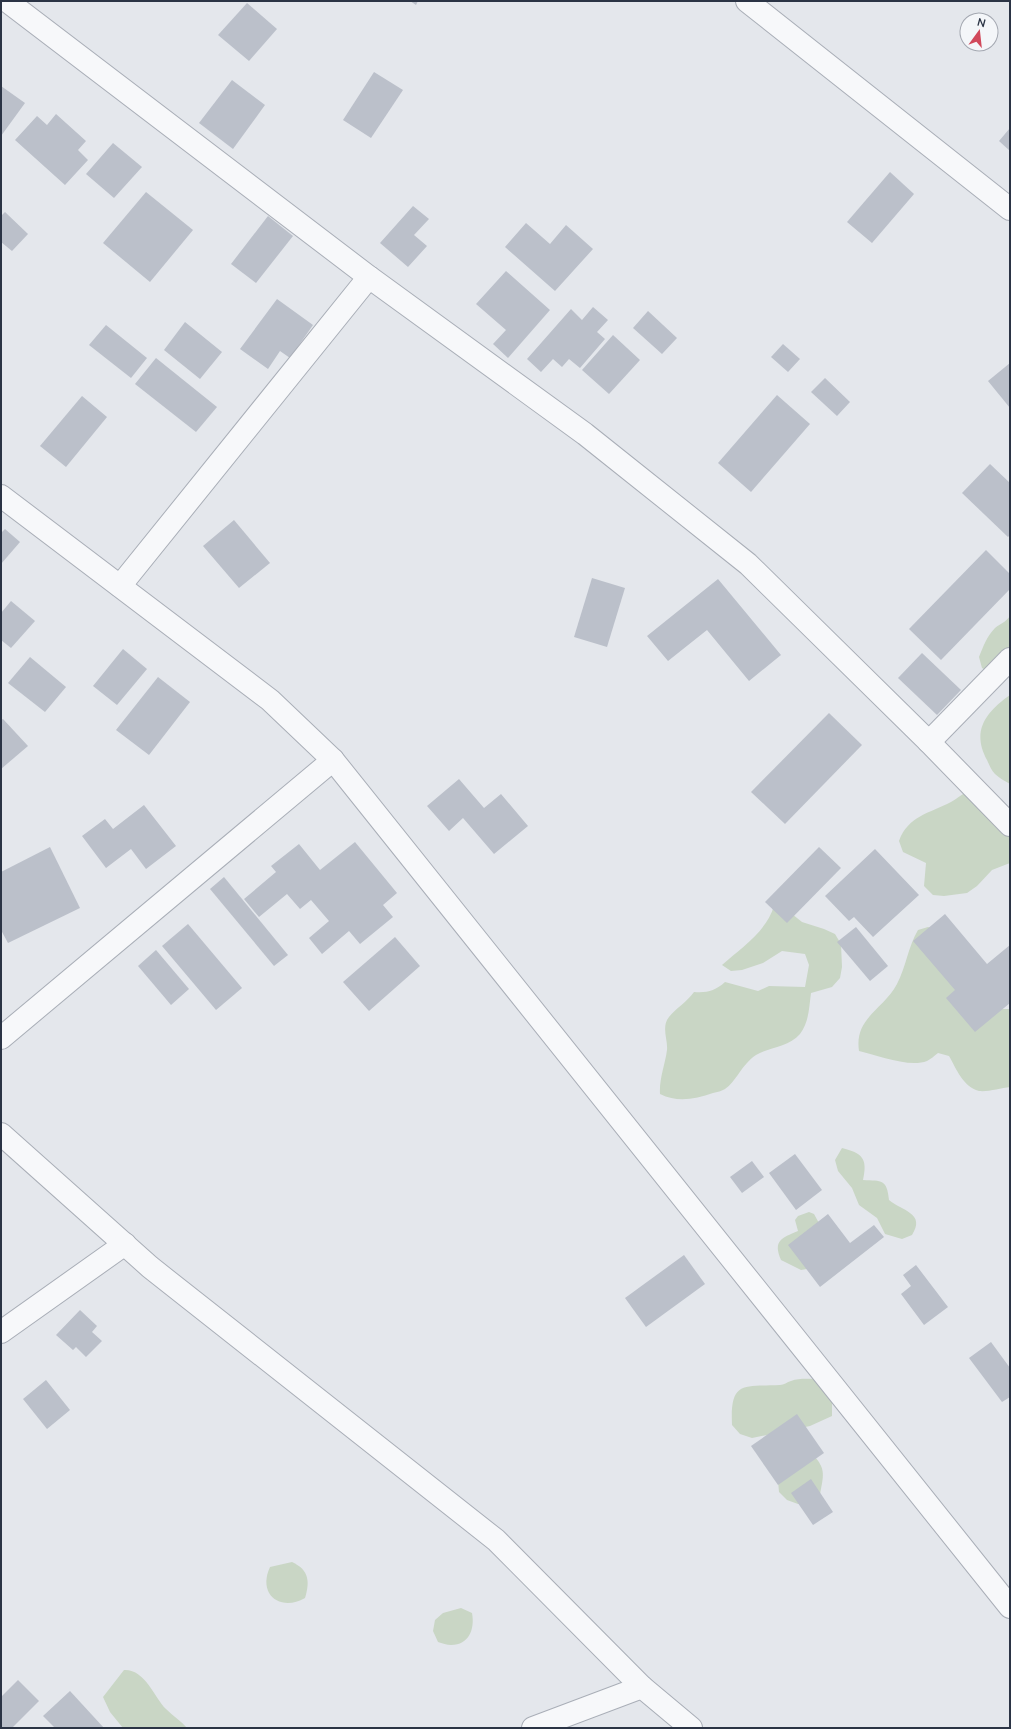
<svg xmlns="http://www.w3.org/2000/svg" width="1011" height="1729" font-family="'Nunito Sans',sans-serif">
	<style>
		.green { fill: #c9d6c5 }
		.building { fill: #bbc0ca }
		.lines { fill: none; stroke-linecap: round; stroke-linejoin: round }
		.minor-casing { stroke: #a9aeb7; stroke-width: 24 }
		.minor { stroke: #f7f8fa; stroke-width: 22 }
	</style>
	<rect width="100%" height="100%" fill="#e4e7ec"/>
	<g class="green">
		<path d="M1010 616V661L993 674 982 668 979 657C983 647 987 636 995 628 1000 624 1006 622 1010 616Z"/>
		<path d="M1010 695V784C1005 781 999 778 995 774 991 770 989 764 987 760 971 731 986 712 1010 695Z"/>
		<path d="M970 791 1010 820V863L992 870 977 886 967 893 944 896 933 895 924 886 926 863 903 852 899 841C908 816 930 813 951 802 958 798 963 793 970 791Z"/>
		<path d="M774 906 792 914 802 922 824 929 835 934 841 944 842 967 840 978 832 987 811 993C809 1008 809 1022 800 1034 789 1047 770 1047 756 1055 742 1064 736 1082 725 1089 722 1091 717 1092 713 1093 695 1099 678 1103 660 1094 659 1079 665 1065 667 1050 668 1039 661 1027 669 1017 676 1008 687 1002 694 992 707 993 715 991 725 982L758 991 769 986 805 987 809 965 805 954 782 951 763 963 742 970 731 971 722 965C741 948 766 932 774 906Z"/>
		<path d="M928 927 939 930 988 1009H1010V1087C1001 1088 988 1092 979 1091 963 1087 956 1068 949 1056L938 1053C934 1056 931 1059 927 1061 909 1068 877 1055 859 1051 854 1018 883 1010 897 984 906 967 908 947 918 930Z"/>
		<path d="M842 1148C862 1153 868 1158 863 1180 882 1181 887 1179 889 1200 902 1211 926 1213 912 1235L902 1239 885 1234 877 1218 859 1205 852 1188 838 1171 835 1160Z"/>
		<path d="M809 1212 814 1214 820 1225 807 1269 801 1270 781 1260C773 1241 781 1238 798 1231L795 1220 798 1216Z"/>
		<path d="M816 1379 832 1394V1416L810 1426 752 1438 740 1434 732 1425C730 1380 743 1387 780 1385 784 1385 787 1382 791 1381 799 1378 808 1379 816 1379Z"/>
		<path d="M813 1455C827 1469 823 1477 820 1495L810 1503 798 1504 787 1500 779 1492 778 1481Z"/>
		<path d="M292 1562C309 1570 310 1581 305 1598 281 1612 257 1595 270 1567Z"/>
		<path d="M461 1608 472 1613C475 1629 469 1645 451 1645 447 1645 442 1643 438 1642L433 1631 435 1620 443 1613Z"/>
		<path d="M124 1670C145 1669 154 1697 166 1709 173 1716 181 1721 187 1728H123L110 1712 103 1697Z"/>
	</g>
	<g class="building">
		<polygon points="410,1 418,1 416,5"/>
		<polygon points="247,3 277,29 249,61 218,35"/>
		<polygon points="374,72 403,90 371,138 343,120"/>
		<polygon points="232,80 265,105 233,149 199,123"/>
		<polygon points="1,86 25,103 1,136"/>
		<polygon points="56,114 86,141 78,150 88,160 65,185 15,140 37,116 47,125"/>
		<polygon points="1010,128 1010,151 999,141"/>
		<polygon points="113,143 142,167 114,198 86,174"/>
		<polygon points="890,172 914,194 872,243 847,222"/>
		<polygon points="146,192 193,230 150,282 103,243"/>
		<polygon points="413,206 429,219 414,235 427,246 408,267 380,243"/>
		<polygon points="5,212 28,234 12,251 1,242 1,216"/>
		<polygon points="268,216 293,236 256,283 231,264"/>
		<polygon points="526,223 550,244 566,225 593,249 555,291 505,247"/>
		<polygon points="506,271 550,310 508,358 493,344 506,330 476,304"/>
		<polygon points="277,299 313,325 290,358 280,351 268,369 240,349"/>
		<polygon points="593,307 608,320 597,332 605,339 580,368 569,359 562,367 553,359 541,372 527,359 571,309 582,320"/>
		<polygon points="648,311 677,338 662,354 633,328"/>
		<polygon points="185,322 222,352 200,379 164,350"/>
		<polygon points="106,325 147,358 131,378 89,345"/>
		<polygon points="613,335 640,360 609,394 582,370"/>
		<polygon points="783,344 800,359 788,372 771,357"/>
		<polygon points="156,358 217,407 196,432 135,384"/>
		<polygon points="1010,363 1010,408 988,381"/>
		<polygon points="825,378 850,402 837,416 811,392"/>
		<polygon points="777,395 810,424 751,492 718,463"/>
		<polygon points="82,396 107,417 66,467 40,446"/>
		<polygon points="990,464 1010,483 1010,535 1008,537 962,493"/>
		<polygon points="234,520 270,563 239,588 203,546"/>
		<polygon points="5,529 20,542 1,564 1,533"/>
		<polygon points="986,550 1010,574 1010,589 941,660 909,629"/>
		<polygon points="592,578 625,588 607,647 574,637"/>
		<polygon points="718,579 781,655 749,681 707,630 668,661 647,636"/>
		<polygon points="11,601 35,621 11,648 1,640 1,613"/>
		<polygon points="123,649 147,669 117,705 93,686"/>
		<polygon points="922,653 961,690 937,715 898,678"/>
		<polygon points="30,657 66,687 45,712 8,683"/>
		<polygon points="158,677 190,702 149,755 116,730"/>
		<polygon points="829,713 862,745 785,824 751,792"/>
		<polygon points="3,719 28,746 1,769 1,720"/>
		<polygon points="459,779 484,808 501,794 528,826 494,854 463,818 449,831 427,806"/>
		<polygon points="144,805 176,846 146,869 131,849 106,868 82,836 105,819 113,829"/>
		<polygon points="355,842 397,893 383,905 393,917 360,944 349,931 322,954 309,938 329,921 311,900 300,909 287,894 259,917 244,899 276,872 271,866 299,844 320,870"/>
		<polygon points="50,847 80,908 8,943 1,930 1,872"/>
		<polygon points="819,847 841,868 787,923 765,902"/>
		<polygon points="875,849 919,895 873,937 854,917 849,921 825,896"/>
		<polygon points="224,877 288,955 274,966 210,889"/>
		<polygon points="945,914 987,964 1010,945 1010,1003 975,1032 946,998 955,990 913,941"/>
		<polygon points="188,924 242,988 216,1010 162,946"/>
		<polygon points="856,927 888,966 870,981 837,942"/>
		<polygon points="395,937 420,966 369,1011 343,982"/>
		<polygon points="156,950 189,989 171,1005 138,966"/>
		<polygon points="795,1154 822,1190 796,1210 769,1173"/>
		<polygon points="752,1161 764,1177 742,1193 730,1177"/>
		<polygon points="828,1214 850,1243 874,1225 884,1237 820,1287 788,1245"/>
		<polygon points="684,1255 705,1284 646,1327 625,1298"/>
		<polygon points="916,1265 948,1307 924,1325 901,1294 911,1286 903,1275"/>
		<polygon points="80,1310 97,1326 92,1332 102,1341 86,1357 76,1347 73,1350 56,1335"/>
		<polygon points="991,1342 1010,1368 1010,1397 1002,1402 969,1358"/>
		<polygon points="46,1380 70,1410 47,1429 23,1399"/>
		<polygon points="797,1414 824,1453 778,1485 751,1446"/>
		<polygon points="811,1479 833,1512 813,1525 791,1493"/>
		<polygon points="18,1680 39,1701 12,1728 2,1728 1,1697"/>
		<polygon points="70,1691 104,1728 55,1728 43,1716"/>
	</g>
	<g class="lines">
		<g class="minor-casing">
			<g id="minor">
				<polyline points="7,1 369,277 585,434 748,564 929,742 1010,825"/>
				<polyline points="747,1 1010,209"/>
				<polyline points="1,496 270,700 333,760 1010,1607"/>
				<polyline points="120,586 369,277"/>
				<polyline points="929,742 1010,659"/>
				<polyline points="1,1038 333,760"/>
				<polyline points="1,1134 150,1267 496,1540 642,1687"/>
				<polyline points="1,1332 125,1244"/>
				<polyline points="533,1728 642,1687 691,1728"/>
			</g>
		</g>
		<use href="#minor" class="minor"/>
	</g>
	<rect width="1011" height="1729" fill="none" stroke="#2b3445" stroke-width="4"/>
	<g transform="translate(979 32) rotate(15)"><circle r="19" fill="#f4f6f9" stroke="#a4a8b1"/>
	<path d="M0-3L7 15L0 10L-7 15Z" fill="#d1495b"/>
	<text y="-6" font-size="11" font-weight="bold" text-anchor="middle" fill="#2b3445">N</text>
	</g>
</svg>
